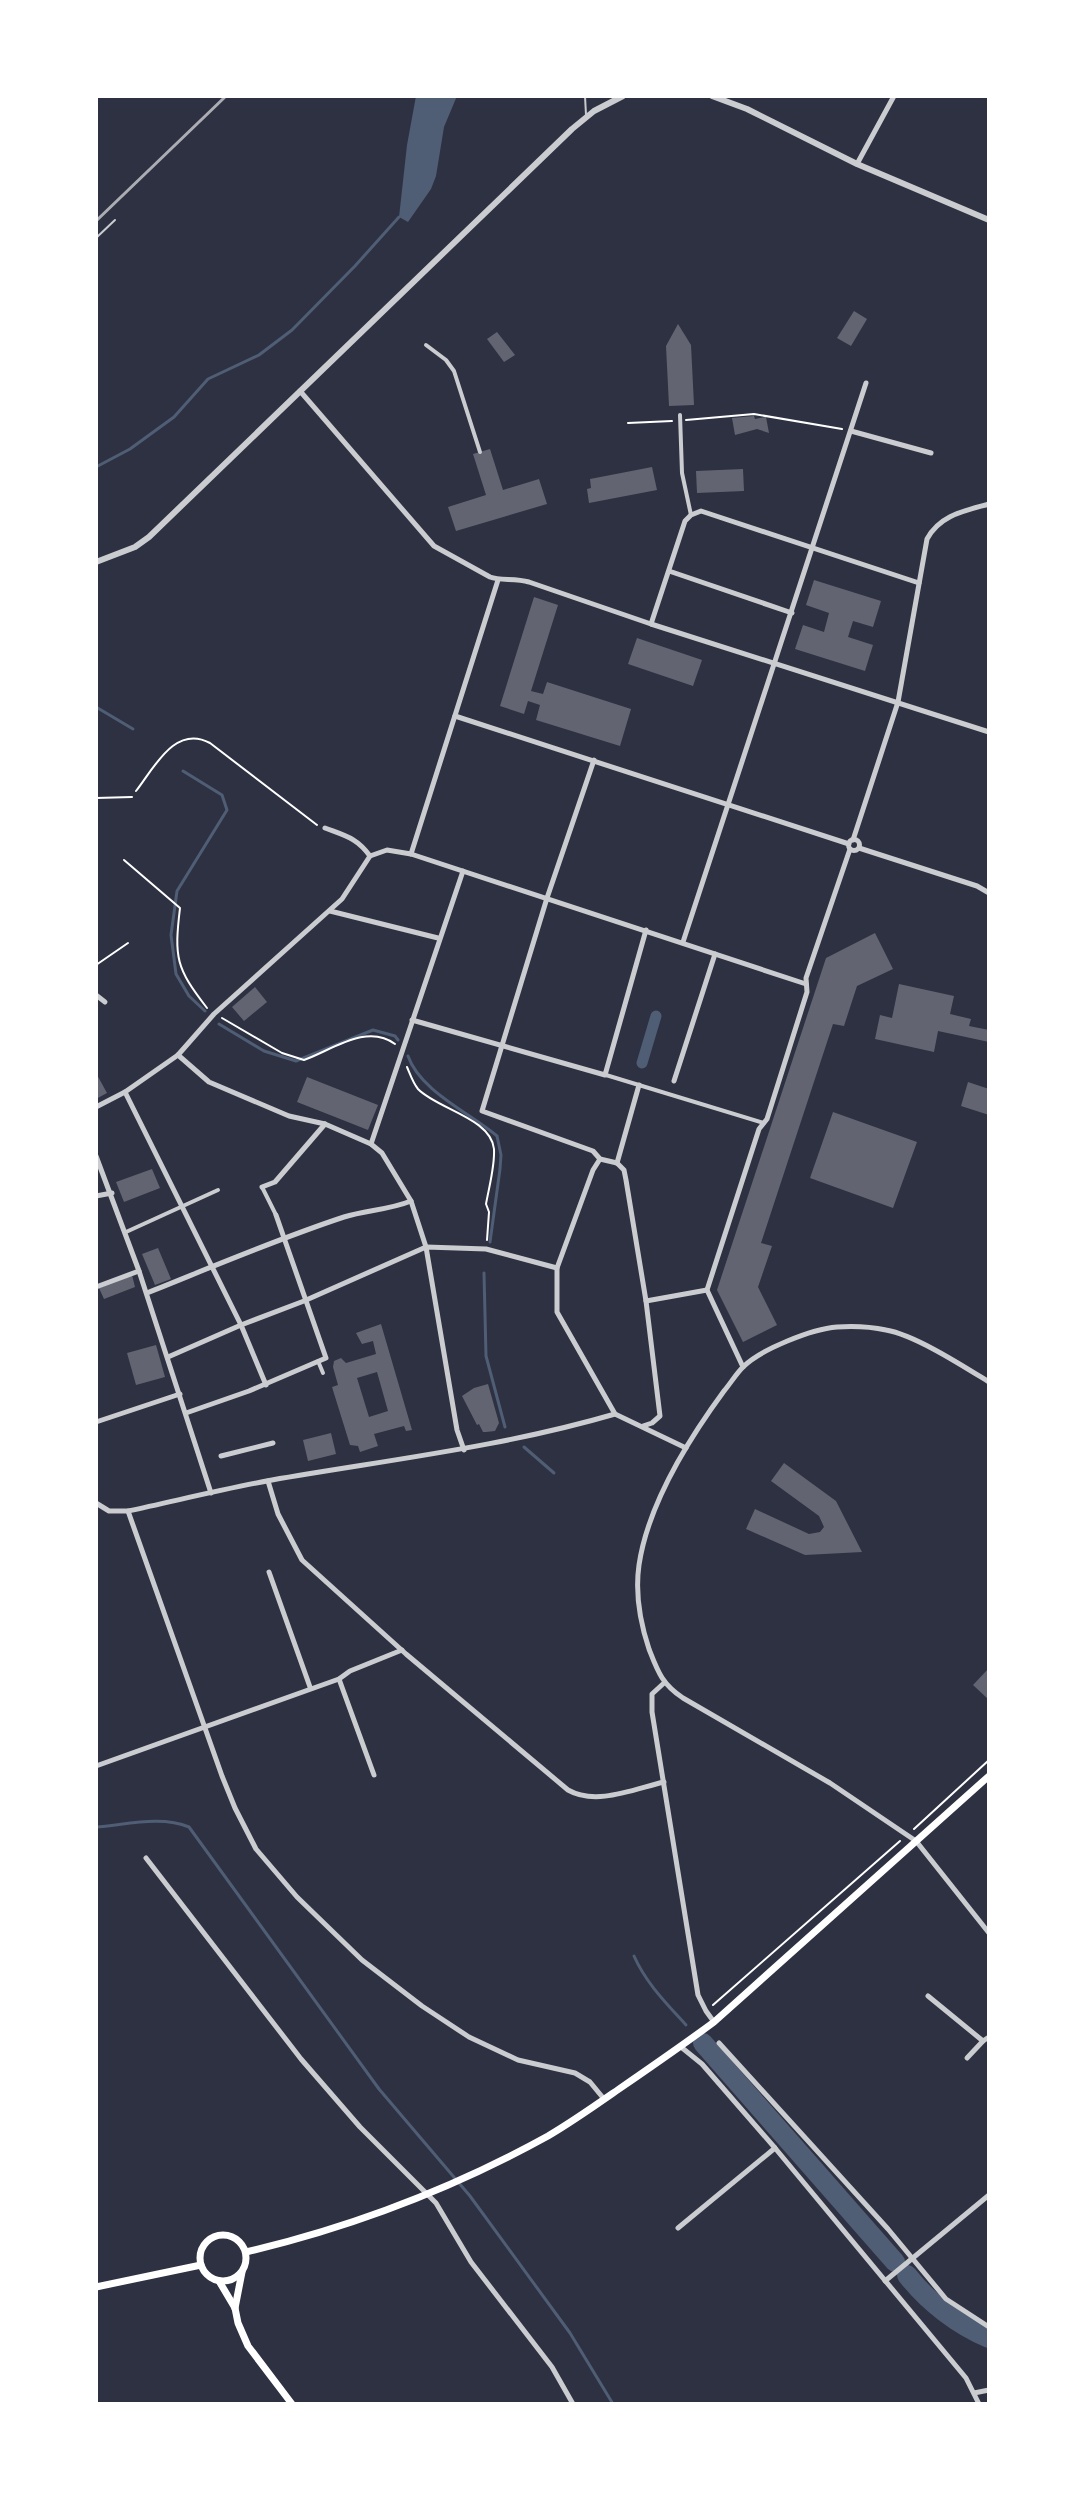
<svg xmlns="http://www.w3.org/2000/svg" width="1085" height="2500" font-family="Jost,sans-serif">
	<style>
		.water { fill: #4f5d75 }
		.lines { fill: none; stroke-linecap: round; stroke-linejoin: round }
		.stream { stroke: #4f5d75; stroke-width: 3 }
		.canal { stroke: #4f5d75; stroke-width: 11 }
		.river { stroke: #4f5d75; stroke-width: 20 }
		.building { fill: #626471; fill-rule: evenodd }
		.path { stroke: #fff; stroke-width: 2 }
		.service { stroke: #caccd0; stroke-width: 2 }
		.pedestrian { stroke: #caccd0; stroke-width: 4 }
		.minor { stroke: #caccd0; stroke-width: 5 }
		.tertiary { stroke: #caccd0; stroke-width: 6 }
		.secondary { stroke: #fff; stroke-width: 7 }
		.rail { stroke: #abadb3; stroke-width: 3 }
	</style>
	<rect width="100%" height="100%" fill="#2d3142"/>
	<polygon class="water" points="416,96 457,96 444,127 436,176 431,189 408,222 399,217 407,145"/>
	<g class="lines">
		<g class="stream">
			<polyline points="96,467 130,449 174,417 208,379 259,355 292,330 355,266 399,217"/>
			<polyline points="96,707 133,729"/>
			<polyline points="183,771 222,795 227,810 177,891 171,935 176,974 189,996 205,1011"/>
			<polyline points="219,1024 264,1051 296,1061 373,1030 395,1036 398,1040"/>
			<path d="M408 1056C420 1091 470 1113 497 1136L501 1155 500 1169 490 1242"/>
			<polyline points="484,1273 486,1356 505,1427"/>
			<polyline points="524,1447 554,1473"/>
			<path d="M96 1827C125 1825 161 1815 189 1827L379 2089 470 2196 570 2333 613 2404"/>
			<path d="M634 1956C646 1983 666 2003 686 2025"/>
		</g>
		<polyline class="canal" points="642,1063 656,1016"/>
		<g class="river">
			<polyline points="703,2043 895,2262"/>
			<path d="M907 2275C928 2302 958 2325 989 2338"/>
		</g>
	</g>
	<g class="building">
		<polygon points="854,311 867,319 851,346 837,338"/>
		<polygon points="678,324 691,345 694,405 669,406 666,346"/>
		<polygon points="497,332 515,355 504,362 487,339"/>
		<polygon points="754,416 755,419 766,417 769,433 757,429 735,435 732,418"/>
		<polygon points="490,449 503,490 539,479 547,504 456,531 448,507 486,495 473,454"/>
		<polygon points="652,467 657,490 589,503 587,489 591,488 590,479"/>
		<polygon points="743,469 744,491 697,493 696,471"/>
		<polygon points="814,580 881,601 873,627 853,621 848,637 873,645 865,671 795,649 803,625 824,632 829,613 806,605"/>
		<polygon points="534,597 558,605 531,691 543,694 547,682 631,709 620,746 536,720 540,705 528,701 524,714 500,706"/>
		<polygon points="637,638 702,660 693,686 628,664"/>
		<polygon points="875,933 893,969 857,986 844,1026 833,1024 761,1243 772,1246 758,1287 777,1325 743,1342 717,1290 826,958"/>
		<polygon points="899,984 954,996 950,1014 971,1019 969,1026 989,1030 989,1042 938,1031 934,1052 875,1039 880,1015 892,1018"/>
		<polygon points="255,987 267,1002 244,1021 232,1007"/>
		<polygon points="96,1073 107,1093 96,1099"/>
		<polygon points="307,1077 378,1105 368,1130 297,1102"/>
		<polygon points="968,1082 989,1089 989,1115 961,1106"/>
		<polygon points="833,1112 917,1142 893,1208 810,1178"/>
		<polygon points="152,1169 160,1188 124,1202 116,1182"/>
		<polygon points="158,1248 171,1279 155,1285 142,1254"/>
		<polygon points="132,1275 135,1287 104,1299 99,1288"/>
		<path d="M381 1324 412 1430 406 1431 404 1426 374 1434 378 1446 360 1452 358 1446 350 1445 332 1387 338 1385 333 1367 334 1361 341 1358 346 1363 376 1354 373 1341 362 1344 356 1333ZM377 1372 388 1411 369 1417 357 1378Z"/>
		<polygon points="156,1345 165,1377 136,1385 127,1353"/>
		<polygon points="488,1384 499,1423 495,1431 486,1432 483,1432 479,1424 477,1425 462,1396 474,1388"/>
		<polygon points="331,1433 336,1454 308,1461 303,1440"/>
		<polygon points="784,1463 836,1501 862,1552 805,1555 746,1529 755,1509 809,1534 820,1532 824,1527 819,1516 771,1481"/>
		<polygon points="989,1668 989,1700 973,1685"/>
	</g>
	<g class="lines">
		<g class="path">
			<polyline points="686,420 754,414 842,429"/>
			<polyline points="628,423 672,421"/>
			<path d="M136 791C154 768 175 724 210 743L317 825"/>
			<polyline points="96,798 132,797"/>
			<path d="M124 860 180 908C174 958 176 968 207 1008"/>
			<polyline points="96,965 128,943"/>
			<path d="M222 1018 282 1053 304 1060C332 1050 367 1023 395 1044"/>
			<path d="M407 1067C410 1074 413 1083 418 1089 437 1109 491 1118 494 1149 495 1166 489 1187 486 1204L489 1212 487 1240"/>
			<polyline points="914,1829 989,1760"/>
			<polyline points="713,2005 900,1841"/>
		</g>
		<g class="service">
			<polyline points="585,96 586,115"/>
			<polyline points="96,238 115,220"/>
		</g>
		<g class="pedestrian">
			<polyline points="426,345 446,360 454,371 480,452"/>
			<polyline points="680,415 682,473 691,515"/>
			<polyline points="606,1075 764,1123"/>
			<polyline points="262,1187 276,1215"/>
			<polyline points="126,1232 218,1190"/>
			<polyline points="318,1361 323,1373"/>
		</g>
		<g class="minor">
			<polyline points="857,164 894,96"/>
			<path d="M300 391 434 546 490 577C500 581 515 578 529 582L651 624 989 732"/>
			<polyline points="851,431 931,453"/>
			<polyline points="669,571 792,613"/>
			<polyline points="651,624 685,521 691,515 701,511 919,583"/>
			<polyline points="455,716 849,844"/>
			<polyline points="594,760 547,898 482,1111 593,1151 600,1159 617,1163"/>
			<path d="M325 828C346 836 357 838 370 856"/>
			<circle cx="854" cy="845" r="5.5"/>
			<path d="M853 840 898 702 927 539C940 515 964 511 989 504"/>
			<polyline points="859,848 977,886 989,893"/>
			<polyline points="411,854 498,580"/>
			<polyline points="330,911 438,938"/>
			<polyline points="683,942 866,383"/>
			<polyline points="96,995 105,1002"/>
			<polyline points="412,1020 605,1075 646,930"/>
			<polyline points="178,1055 209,1082 289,1116 325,1124 371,1144 382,1153 411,1201 426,1247 457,1430 464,1450"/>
			<polyline points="674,1081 715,954"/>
			<polyline points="125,1092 241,1325 266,1385"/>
			<polyline points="96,1107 125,1092 178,1055 214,1014 342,899 370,856 387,850 411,854 806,984"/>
			<polyline points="371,1144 463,871"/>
			<polyline points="96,1156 139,1271 211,1493"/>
			<polyline points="600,1159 593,1170 557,1268 557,1312 615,1414"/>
			<polyline points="617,1163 624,1170 626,1180 646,1301 660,1416 652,1423 643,1426"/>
			<polyline points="617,1163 639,1085"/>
			<polyline points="262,1187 275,1182 325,1124"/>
			<polyline points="96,1196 112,1193"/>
			<polyline points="96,1287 139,1271"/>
			<path d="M147 1293C212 1267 277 1239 344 1217 366 1210 389 1210 411 1201"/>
			<polyline points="646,1301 707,1290"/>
			<polyline points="168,1357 241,1325 304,1301 426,1247 486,1249 557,1268"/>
			<polyline points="743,1367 707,1290 759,1129 767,1119 807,992 806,978 850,849"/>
			<path d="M989 1382C963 1366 915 1335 886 1330 872 1327 852 1326 837 1327 812 1329 761 1349 743 1367 736 1374 730 1384 724 1391 688 1440 648 1504 639 1565 635 1593 640 1622 649 1649 658 1672 662 1684 683 1698L830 1783 907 1835 916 1841 989 1933"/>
			<polyline points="186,1413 249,1391 326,1358 276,1215"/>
			<polyline points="96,1422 180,1394"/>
			<polyline points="221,1456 273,1443"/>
			<path d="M268 1481 278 1514 302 1560 406 1654 568 1790C596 1806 634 1789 664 1782"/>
			<path d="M96 1503 109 1511H128C175 1501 223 1489 272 1480 387 1460 502 1447 615 1414L686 1448"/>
			<polyline points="128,1511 222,1776 235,1808 256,1849 297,1897 362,1960 422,2006 469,2037 518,2060 575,2073 590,2082 604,2099"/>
			<polyline points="269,1572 310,1687"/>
			<polyline points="339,1679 374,1775"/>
			<polyline points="664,1683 652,1694 652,1712 698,1995 706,2011 714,2022"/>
			<polyline points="96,1766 339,1679 350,1671 402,1650"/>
			<polyline points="146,1858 301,2059 360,2127 436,2203 471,2262 552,2367 573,2404"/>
			<polyline points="928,1996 983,2041"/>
			<polyline points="719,2043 888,2229 946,2299 989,2327"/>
			<polyline points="681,2047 702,2064 775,2148 966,2378 979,2404"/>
			<polyline points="967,2058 983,2041 989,2037"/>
			<polyline points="678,2228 775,2148"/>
			<polyline points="885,2281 989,2195"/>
			<polyline points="974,2393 989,2390"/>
		</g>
		<g class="tertiary">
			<polyline points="712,96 747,109 857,164 989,220"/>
			<polyline points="96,562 135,547 149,537 572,129 594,111 623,96"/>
		</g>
		<g class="secondary">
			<circle cx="223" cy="2258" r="23"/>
			<path d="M246 2252C352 2227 452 2189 548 2136 572 2122 596 2105 619 2089 651 2067 683 2045 714 2022L989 1776"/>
			<polyline points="219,2281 235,2308 238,2323 248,2346 292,2404"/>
			<polyline points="96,2287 201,2265"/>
			<polyline points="235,2308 242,2272"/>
		</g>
		<polyline class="rail" points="96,221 226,96"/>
	</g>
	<rect width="1085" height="2500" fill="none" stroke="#ffffff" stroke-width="196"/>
</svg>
